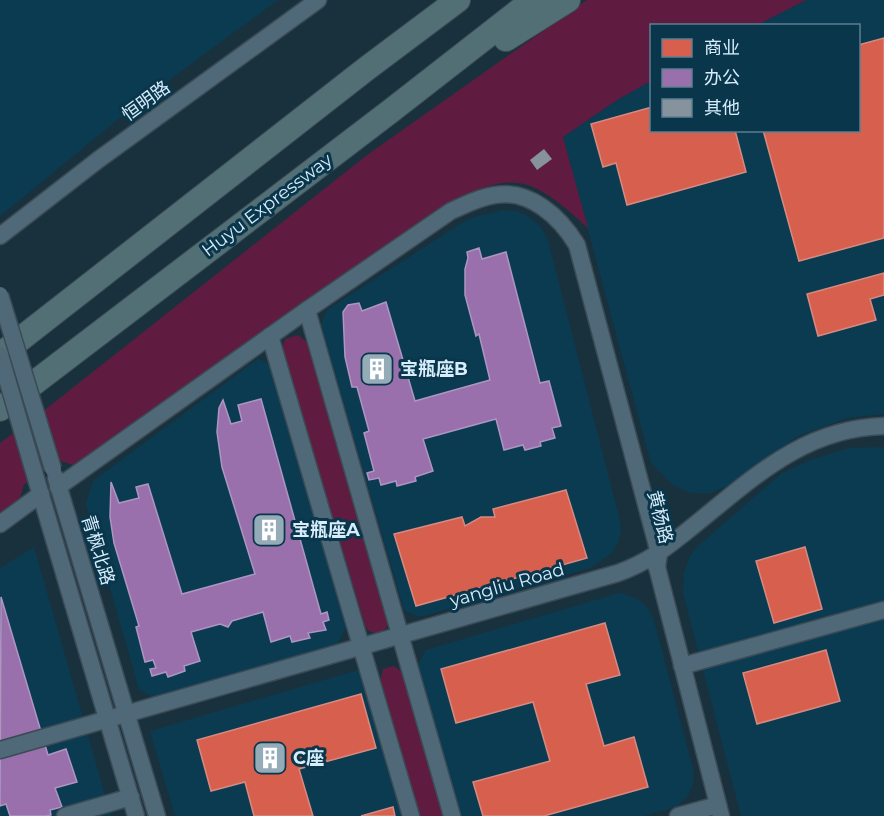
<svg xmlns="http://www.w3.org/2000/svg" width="884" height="816" font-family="Montserrat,'Noto Sans SC',sans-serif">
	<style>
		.built { fill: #0b3b51 }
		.green { fill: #5f1c40 }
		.shops { fill: #d6604d; stroke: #d68a81; stroke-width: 1.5 }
		.offices { fill: #9970ab; stroke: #ac96c3; stroke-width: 1.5 }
		.building { fill: #86939c }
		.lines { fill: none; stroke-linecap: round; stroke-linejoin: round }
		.minor-casing { stroke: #3b4b55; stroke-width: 19 }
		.highway-casing { stroke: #3b4b55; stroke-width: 26 }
		.minor { stroke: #4f6978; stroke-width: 16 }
		.highway { stroke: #536f76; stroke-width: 24 }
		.minor-bridge-casing { stroke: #3b4b55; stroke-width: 19; stroke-linecap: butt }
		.minor-bridge { stroke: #4f6978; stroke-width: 16 }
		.labels { text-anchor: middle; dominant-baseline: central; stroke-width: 6; stroke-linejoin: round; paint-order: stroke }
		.street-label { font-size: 18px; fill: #d7edfb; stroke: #0a364c }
		.poi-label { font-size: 18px; font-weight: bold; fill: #d7edfb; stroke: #0a364c; text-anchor: start }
	</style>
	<rect width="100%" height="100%" fill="#19313d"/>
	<g class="built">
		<polygon points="0,0 278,0 138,103 0,216"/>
		<polygon points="806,0 884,0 884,414 847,418 796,437 732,484 710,493 691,493 674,486 651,463 563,137 617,100 651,81 652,130 858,130 858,26 757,25"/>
		<polygon points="504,210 517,211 529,217 540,226 548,240 620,521 621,532 618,543 612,553 590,568 419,617 404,610 321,325 327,310 462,223 475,217"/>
		<polygon points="258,359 270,364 346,628 337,644 155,699 139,689 86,504 93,481"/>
		<polygon points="884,447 884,816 741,816 683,593 684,573 690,556 699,545 781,474 810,460 850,448"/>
		<polygon points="34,547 111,816 0,816 0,568"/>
		<polygon points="619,593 634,597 645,605 653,617 693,769 693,783 688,796 676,807 644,816 460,816 418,665 426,650"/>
		<polygon points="362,669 404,816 175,816 150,731"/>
	</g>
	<g class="green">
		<path d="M587 0H806L757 25 652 26 651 81 617 100 563 137 588 228C530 175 514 169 443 206L76 466 61 461 24 484 20 498 0 513V443L46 409 367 155Z"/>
		<path d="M298 335 308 343 389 621C386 634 375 637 366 628L282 350 285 339Z"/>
		<polygon points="394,666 405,674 445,816 418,816 380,683 383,669"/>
	</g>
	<g class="shops">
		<polygon points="884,38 884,238 799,261 763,130 858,130 858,45"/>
		<polygon points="652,107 652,130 735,130 746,172 627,205 616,163 603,167 591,124"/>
		<polygon points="884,273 884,295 870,299 876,320 818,336 807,294"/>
		<polygon points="566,490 587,558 416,606 394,534 462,517 465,526 481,517 495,517 493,509"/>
		<polygon points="805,547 822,609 774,623 756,561"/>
		<polygon points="605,623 620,675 586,684 604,746 634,737 648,787 544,816 483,816 473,782 550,761 533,702 456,723 441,669"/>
		<polygon points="826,650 840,701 757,724 743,673"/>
		<polygon points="361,694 376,748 299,769 313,816 254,816 245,782 211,791 197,740"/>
		<polygon points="393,807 395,816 361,816"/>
	</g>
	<g class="offices">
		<polygon points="479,248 482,259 506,252 540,383 549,381 561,426 552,428 555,438 540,442 541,446 525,450 523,445 504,450 496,419 423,439 433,471 415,477 416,481 397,486 396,481 381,485 379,478 369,480 367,473 374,471 364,433 369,431 357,387 352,387 345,357 343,312 348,305 359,303 362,311 386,302 415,401 490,380 479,334 476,336 465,295 465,269 468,258 467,252"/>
		<polygon points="261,399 321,614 327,612 329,620 323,622 326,630 308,633 310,638 292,642 290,636 271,642 263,612 232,621 228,627 220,624 191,632 200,661 184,666 185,671 168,677 166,672 152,676 150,669 156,668 153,660 145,662 136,627 139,626 114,543 110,517 111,482 119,503 139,498 136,487 148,484 182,594 255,574 222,467 217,432 219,408 223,400 231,424 242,421 238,405"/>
		<polygon points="1,597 48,755 66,749 77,782 55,788 62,807 50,810 51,815 46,816 10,816 6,804 0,806"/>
	</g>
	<polygon class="building" points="544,149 552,159 537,170 530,160"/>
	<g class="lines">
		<g class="minor-casing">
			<g id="minor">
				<polyline points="0,236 98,160 318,0"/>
				<polyline points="307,310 452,816"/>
				<polyline points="270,336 411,816"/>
				<polyline points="56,478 157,816"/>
				<polyline points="37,482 136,816"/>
				<path d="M58 487 307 310 451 211C465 205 479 197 495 195 530 189 560 217 577 245L659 553 657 567"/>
				<polyline points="0,524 41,494"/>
				<polyline points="651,558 657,567 721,816"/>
				<polyline points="682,666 884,610"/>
				<path d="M0 750 618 573C649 562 667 547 692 527 752 479 803 428 884 426"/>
				<polyline points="65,816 131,797"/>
				<polyline points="678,816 718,805"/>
			</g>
		</g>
		<g class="highway-casing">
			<g id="highway">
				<polyline points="506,39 568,0"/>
				<polyline points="0,355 366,69 458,0"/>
				<polyline points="0,409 392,110 533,0"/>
			</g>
		</g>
		<use href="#minor" class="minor"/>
		<use href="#highway" class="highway"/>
		<g class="minor-bridge-casing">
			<g id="minor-bridge">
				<polyline points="0,295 53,469"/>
				<polyline points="0,355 37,482"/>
			</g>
		</g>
		<use href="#minor-bridge" class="minor-bridge"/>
	</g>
	<defs>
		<g id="building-square" transform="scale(1.725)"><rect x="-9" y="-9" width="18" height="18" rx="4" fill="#94abb8" stroke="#0a364c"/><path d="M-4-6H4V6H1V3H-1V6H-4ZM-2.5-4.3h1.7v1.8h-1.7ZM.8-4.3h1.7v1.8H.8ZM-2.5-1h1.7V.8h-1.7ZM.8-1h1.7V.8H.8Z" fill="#fff"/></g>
	</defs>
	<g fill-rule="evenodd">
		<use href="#building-square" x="377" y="369"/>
		<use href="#building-square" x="269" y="530"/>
		<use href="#building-square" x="270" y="758"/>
	</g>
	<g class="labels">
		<g class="street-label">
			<text transform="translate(146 101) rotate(-36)">恒明路</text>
			<text transform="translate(267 205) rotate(-37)">Huyu Expressway</text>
			<text transform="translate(660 517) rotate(76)">黄杨路</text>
			<text transform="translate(98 550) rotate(73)">青枫北路</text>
			<text transform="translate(507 585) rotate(-16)">yangliu Road</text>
		</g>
		<g class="poi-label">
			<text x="400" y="369">宝瓶座B</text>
			<text x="292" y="530">宝瓶座A</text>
			<text x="293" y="758">C座</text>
		</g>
	</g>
	<rect x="650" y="24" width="210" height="108" fill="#0a364c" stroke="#5c7f92" stroke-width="1.5"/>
	<rect x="662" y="39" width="30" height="18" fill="#d6604d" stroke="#5c7f92" stroke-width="1.5"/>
	<text x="704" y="54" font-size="18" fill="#d7edfb">商业</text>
	<rect x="662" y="69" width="30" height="18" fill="#9970ab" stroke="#5c7f92" stroke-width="1.5"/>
	<text x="704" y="84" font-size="18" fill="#d7edfb">办公</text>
	<rect x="662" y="99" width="30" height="18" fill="#86939c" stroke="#5c7f92" stroke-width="1.5"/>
	<text x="704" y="114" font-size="18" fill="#d7edfb">其他</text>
</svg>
